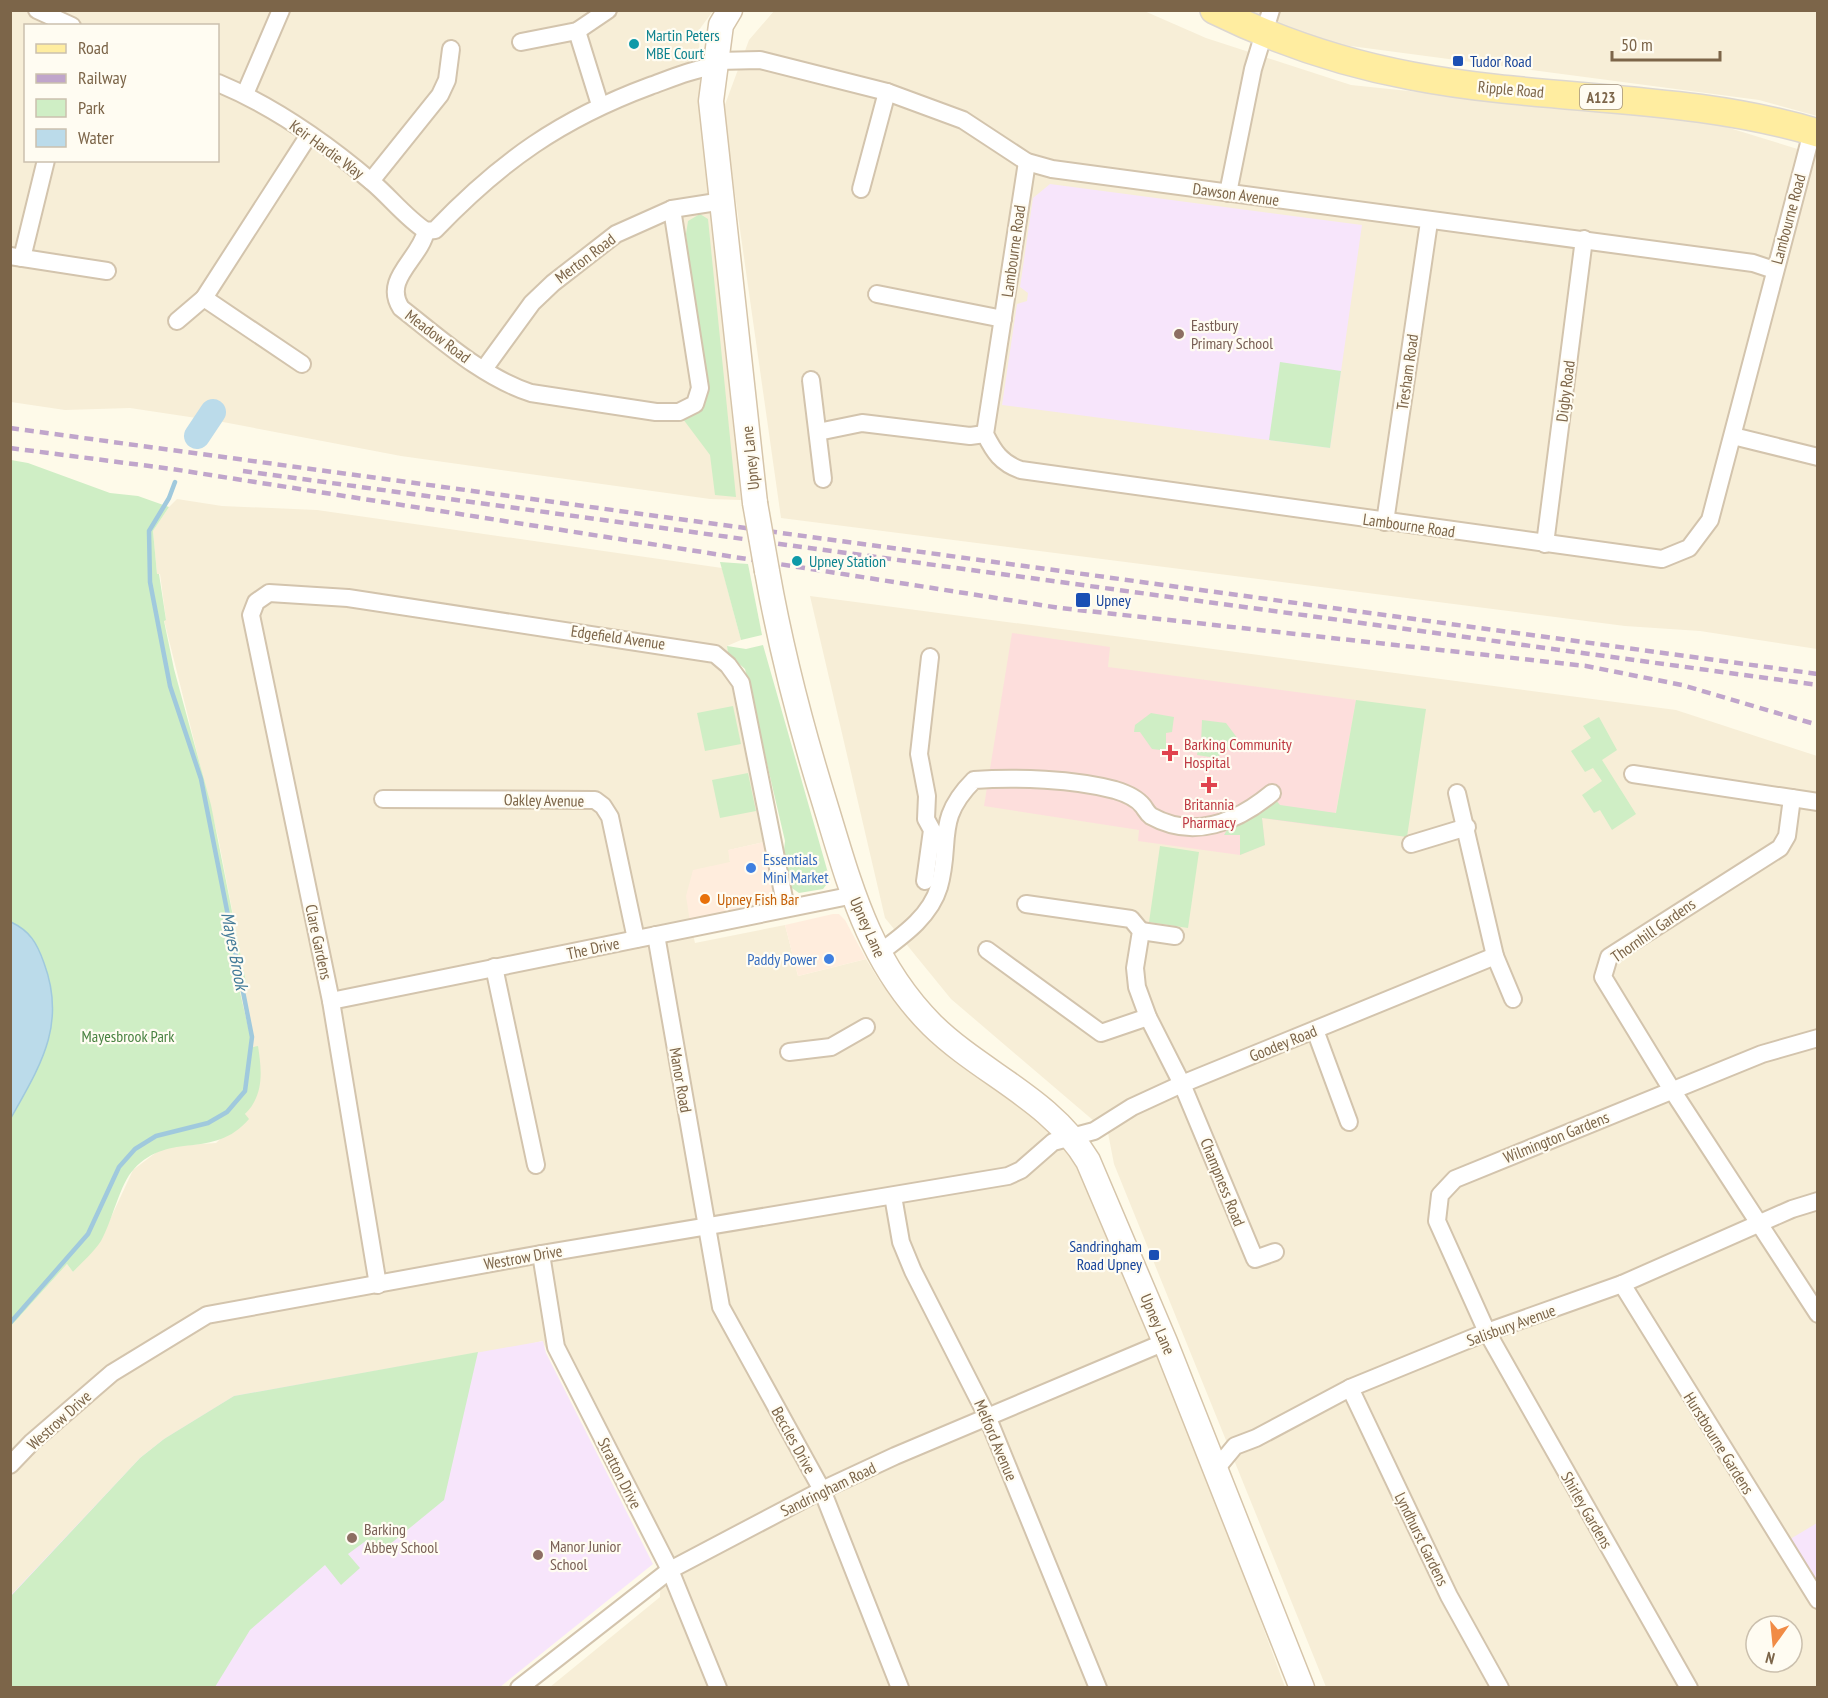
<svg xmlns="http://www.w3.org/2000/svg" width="1828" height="1698" font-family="'PT Sans Narrow',sans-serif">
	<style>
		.residential { fill: #f7eed7; fill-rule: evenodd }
		.commercial { fill: #ffeddd }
		.education { fill: #f7e5fb }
		.medical { fill: #fddedc }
		.green { fill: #cfeec5 }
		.water { fill: #bbdbea; stroke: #a0c9dd; stroke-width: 1.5 }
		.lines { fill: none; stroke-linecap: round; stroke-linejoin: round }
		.stream { stroke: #a0c9dd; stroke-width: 4.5 }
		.river { stroke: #bbdbea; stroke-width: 26 }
		.street-casing { stroke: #d3c4ad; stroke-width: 20 }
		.secondary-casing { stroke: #d6c5aa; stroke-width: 27 }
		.primary-casing { stroke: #ddd7d0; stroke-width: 30 }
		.street { stroke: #fff; stroke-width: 16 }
		.secondary { stroke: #fff; stroke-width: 24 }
		.primary { stroke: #ffeda0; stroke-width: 27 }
		.rail { stroke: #c0a5cb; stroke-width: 4.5; stroke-dasharray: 9 6; stroke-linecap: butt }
		.secondary-bridge-casing { stroke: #d6c5aa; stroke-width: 27; stroke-linecap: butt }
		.secondary-bridge { stroke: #fff; stroke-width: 24 }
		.culture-dot { fill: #0f9aa8; stroke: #fffcf2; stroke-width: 2 }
		.transit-dot { fill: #1a4fb4; stroke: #fffcf2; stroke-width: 2 }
		.education-dot { fill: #8d6e63; stroke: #fffcf2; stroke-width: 2 }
		.health-dot { fill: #e0444e; stroke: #fffcf2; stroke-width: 2 }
		.shop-dot { fill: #3f7fe0; stroke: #fffcf2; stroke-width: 2 }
		.food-dot { fill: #e8710a; stroke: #fffcf2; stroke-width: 2 }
		.labels { text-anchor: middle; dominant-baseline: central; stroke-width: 4.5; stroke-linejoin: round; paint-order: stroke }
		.shield { fill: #fffcf2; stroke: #a3927c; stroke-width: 1.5 }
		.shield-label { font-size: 15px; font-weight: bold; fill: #7c6549 }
		.culture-label { font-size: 16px; fill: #0d838f; stroke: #fffcf2; text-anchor: start }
		.transit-label { font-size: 16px; fill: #164399; stroke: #fffcf2; text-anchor: start }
		.street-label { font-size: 16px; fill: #7c6549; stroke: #fffcf2 }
		.education-label { font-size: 16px; fill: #785e54; stroke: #fffcf2; text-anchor: start }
		.health-label { font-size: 16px; fill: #be3a42; stroke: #fffcf2; text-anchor: start }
		.shop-label { font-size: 16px; fill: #366cbe; stroke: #fffcf2; text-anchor: start }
		.food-label { font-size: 16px; fill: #c56008; stroke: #fffcf2; text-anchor: start }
		.park-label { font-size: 16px; fill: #488240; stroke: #fffcf2 }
		.water-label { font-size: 18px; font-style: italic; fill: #437b99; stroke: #fffcf2 }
	</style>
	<rect width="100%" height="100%" fill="#fefae9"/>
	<g class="residential">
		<polygon points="1142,10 1206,38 1351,85 1713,123 1817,155 1817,649 1700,631 1625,626 781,518 723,110 749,40 774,11"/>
		<path d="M11 11H713L699 30 701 125 741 500 710 499 401 456 223 422 130 408 65 410 11 402ZM26 26H218V160H26Z"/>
		<polygon points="1234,11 1817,11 1817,116 1759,100 1305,40"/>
		<polygon points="177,499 222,506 317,510 722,568 741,640 727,646 731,682 764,842 729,850 730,862 690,922 695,943 785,925 798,976 866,959 880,982 926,1035 1025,1106 1074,1148 1164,1358 1285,1687 550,1687 660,1597 661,1560 542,1341 164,1439 140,1458 11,1596 11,1326 67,1264 73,1272 100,1241 133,1170 158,1151 171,1146 216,1143 245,1115 258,1047 253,1047 238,983 246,982 218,837 164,620 166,620 160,574 157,574 153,531 169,507"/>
		<path d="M810 596 1676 710 1817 756V1687H1326L1114 1164 1108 1133 951 999 885 918ZM1756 1626H1792V1662H1756Z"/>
	</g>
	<g class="commercial">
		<polygon points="764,842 772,888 772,896 762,906 690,922 686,896 693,870 730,862 728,850"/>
		<polygon points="833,914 839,914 845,920 866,959 798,976 785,925"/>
	</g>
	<g class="education">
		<polygon points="1050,184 1362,225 1330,448 1002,405 1017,304 1027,301 1028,293 1020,287 1033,198"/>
		<polygon points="543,1341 546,1353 653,1564 500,1687 11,1687 10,1596 140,1458 164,1439 234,1396"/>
		<polygon points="1817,1523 1817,1586 1787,1541"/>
	</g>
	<polygon class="medical" points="1012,633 1110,647 1108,667 1356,700 1333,828 1262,818 1265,845 1240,855 1138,841 1139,830 984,806"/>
	<g class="green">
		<polygon points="700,214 708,219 736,497 715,495 710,455 683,419 706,396 686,234 688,221"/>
		<polygon points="1280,362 1341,371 1330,448 1269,440"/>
		<path d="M11 460 28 463 110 493 138 496 169 507 153 531 157 574H159L166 620 164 621 174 669 211 805 246 982 238 984 253 1047 258 1046C262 1072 264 1095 245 1114L249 1119C213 1161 170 1130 134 1169 120 1183 112 1222 101 1241 94 1252 82 1262 73 1272L67 1264 11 1326Z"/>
		<polygon points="720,562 748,564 762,635 741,640"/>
		<polygon points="763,645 830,880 823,889 799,893 789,886 783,860 785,841 745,669 728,654 727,646 746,649"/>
		<polygon points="1356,700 1426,709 1407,837 1262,818 1265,845 1240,855 1240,835 1224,835 1227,830 1260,814 1275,799 1280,805 1336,813"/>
		<polygon points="733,706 741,744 705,751 697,713"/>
		<polygon points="1151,713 1174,717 1172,732 1166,733 1166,744 1170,744 1169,751 1152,749 1140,732 1134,732 1135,725"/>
		<polygon points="1599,717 1617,750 1602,760 1636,814 1612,830 1600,810 1594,813 1582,795 1602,781 1593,768 1585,772 1571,751 1591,738 1583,726"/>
		<polygon points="1202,720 1226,723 1238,739 1237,745 1233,745 1216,758 1197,755 1199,743 1201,743"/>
		<polygon points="748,773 756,811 720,818 712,780"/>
		<polygon points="1160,846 1199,852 1188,928 1149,922"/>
		<polygon points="478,1352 444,1500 378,1554 367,1540 348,1554 360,1568 341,1585 325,1565 250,1630 215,1687 11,1687 11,1596 140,1458 164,1439 234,1396"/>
	</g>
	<path class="water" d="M11 922C30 931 37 943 44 963 67 1025 40 1066 11 1118Z"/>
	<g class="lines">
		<polyline class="stream" points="10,1323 88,1234 119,1167 135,1149 156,1136 208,1123 227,1112 245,1091 252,1037 201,779 170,686 150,582 149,531 169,498 175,482"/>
		<polyline class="river" points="197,436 213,412"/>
		<g class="street-casing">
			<g id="street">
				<polyline points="37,10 72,26"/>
				<polyline points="577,31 600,105"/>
				<polyline points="521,42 577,31 608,10"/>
				<polyline points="717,61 760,60 887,92 963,120 1027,162 1052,169 1753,263 1774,270"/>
				<path d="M218 83C273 106 326 143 372 182 390 197 405 217 426 231"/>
				<polyline points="245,94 281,10"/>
				<path d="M1027 162 985 434C994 452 1001 463 1021 470L1662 559 1689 548 1710 520 1812 132"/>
				<polyline points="371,181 440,95 447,80 451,49"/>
				<polyline points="861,189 887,92"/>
				<polyline points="1228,193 1253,69 1271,10"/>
				<path d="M426 231C420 259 382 279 401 308 441 339 482 377 531 393L656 412H679L695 404 700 388 672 209"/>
				<path d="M426 231 435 230C501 161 561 119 650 86 672 78 693 69 716 66"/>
				<polyline points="10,256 107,271"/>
				<polyline points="22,258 46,160"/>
				<polyline points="877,294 1003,319"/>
				<polyline points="177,321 204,298"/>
				<polyline points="302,364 204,298 309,135"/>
				<polyline points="484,369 532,303 553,283 616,234 672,209 723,201"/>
				<polyline points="811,380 823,479"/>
				<polyline points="818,432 862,423 970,436 985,434"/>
				<polyline points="1733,436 1818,457"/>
				<polyline points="1385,522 1429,222"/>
				<polyline points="1545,544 1584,239"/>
				<polyline points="1633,774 1818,802"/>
				<polyline points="1457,793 1495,956 1513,999"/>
				<polyline points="1792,798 1787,836 1780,848 1609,957 1603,977 1672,1090 1818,1314"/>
				<polyline points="383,799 595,800 603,806 610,817 636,939"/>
				<polyline points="1411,844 1467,827"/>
				<polyline points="925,881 932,830 926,819 927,796 919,754 930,657"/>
				<polyline points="1026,904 1131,919 1141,931 1135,968 1137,987 1148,1017 1182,1084 1255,1259 1275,1252"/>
				<polyline points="1141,931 1175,936"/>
				<polyline points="656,935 721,1307 822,1490 900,1688"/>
				<polyline points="987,950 1101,1033 1148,1017"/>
				<path d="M878 954C902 936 930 917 939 887 952 841 934 820 974 780 1016 777 1074 779 1115 790 1125 793 1136 797 1143 806 1146 810 1147 813 1151 816 1194 840 1237 822 1272 793"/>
				<polyline points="494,967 536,1165"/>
				<polyline points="331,1001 854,895"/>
				<polyline points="1315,1030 1349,1122"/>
				<polyline points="789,1052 831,1047 866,1027"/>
				<polyline points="893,1196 901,1242 913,1271 987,1416 1098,1688"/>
				<polyline points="541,1254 556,1347 670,1570 718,1688"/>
				<polyline points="1622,1284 1818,1600"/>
				<polyline points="378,1285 331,1001 251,615 256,602 269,593 348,598 715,654 728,665 741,683 786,908"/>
				<polyline points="1350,1388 1449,1596 1500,1688"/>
				<polyline points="10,1465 32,1442 112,1373 207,1315 541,1254 1008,1176 1021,1170 1053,1142 1094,1131 1132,1107 1182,1084 1495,956"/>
				<polyline points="1216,1469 1235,1446 1256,1438 1350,1388 1487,1332 1622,1284 1792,1209 1818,1201"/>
				<polyline points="519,1688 670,1570 822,1490 895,1456 1165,1342"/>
				<polyline points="1689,1688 1487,1332 1437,1221 1440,1195 1455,1179 1762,1054 1818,1038"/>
			</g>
		</g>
		<g class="secondary-casing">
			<g id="secondary">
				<polyline points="730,10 721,25 711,101 755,503"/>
				<path d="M767 571C781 650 801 727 825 804 850 886 869 962 932 1025 982 1074 1051 1099 1088 1161L1165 1342 1302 1688"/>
			</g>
		</g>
		<g class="primary-casing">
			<path id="primary" d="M1214 10C1277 41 1342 63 1412 76 1547 102 1685 93 1818 133"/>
		</g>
		<use href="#street" class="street"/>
		<use href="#secondary" class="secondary"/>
		<use href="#primary" class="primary"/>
		<g class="rail">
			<polyline points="10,428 1818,674"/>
			<polyline points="10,448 172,469 1060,608 1586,666 1682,685 1818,725"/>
			<polyline points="243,471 1818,685"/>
		</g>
		<g class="secondary-bridge-casing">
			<polyline id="secondary-bridge" points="755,503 767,571"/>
		</g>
		<use href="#secondary-bridge" class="secondary-bridge"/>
	</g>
	<g class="culture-dot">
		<circle cx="634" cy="44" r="6"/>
		<circle cx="797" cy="561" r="6"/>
	</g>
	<g class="transit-dot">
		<rect x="1452" y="55" width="12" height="12" rx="3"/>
		<rect x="1075" y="592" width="16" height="16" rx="3"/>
		<rect x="1148" y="1249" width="12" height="12" rx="3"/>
	</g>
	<g class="education-dot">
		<circle cx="1179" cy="334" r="6"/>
		<circle cx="352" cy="1538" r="6"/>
		<circle cx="538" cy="1555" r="6"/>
	</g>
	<g class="health-dot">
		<path d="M1167 744h6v6h6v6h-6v6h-6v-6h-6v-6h6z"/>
		<path d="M1206 776h6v6h6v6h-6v6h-6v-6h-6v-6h6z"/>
	</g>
	<g class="shop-dot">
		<circle cx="751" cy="868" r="6"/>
		<circle cx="829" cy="959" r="6"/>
	</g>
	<circle class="food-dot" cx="705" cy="899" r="6"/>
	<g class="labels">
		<rect class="shield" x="1580" y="85" width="42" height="24" rx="4.5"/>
		<g class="shield-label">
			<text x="1601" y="97">A123</text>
		</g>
		<g class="culture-label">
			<text x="646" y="35">Martin Peters<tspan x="646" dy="18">MBE Court</tspan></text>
			<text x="809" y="561">Upney Station</text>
		</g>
		<g class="transit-label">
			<text x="1470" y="61">Tudor Road</text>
			<text x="1096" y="600">Upney</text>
			<text x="1142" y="1246" text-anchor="end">Sandringham<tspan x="1142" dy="18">Road Upney</tspan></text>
		</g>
		<g class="street-label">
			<text transform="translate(1511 89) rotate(5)">Ripple Road</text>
			<text transform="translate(327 149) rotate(36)">Keir Hardie Way</text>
			<text transform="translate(1236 194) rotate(8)">Dawson Avenue</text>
			<text transform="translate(1788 219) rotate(-75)">Lambourne Road</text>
			<text transform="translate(1013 251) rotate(-82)">Lambourne Road</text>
			<text transform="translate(585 258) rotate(-37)">Merton Road</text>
			<text transform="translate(438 336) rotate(37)">Meadow Road</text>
			<text transform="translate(1407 372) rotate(-82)">Tresham Road</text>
			<text transform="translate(1565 391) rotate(-83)">Digby Road</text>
			<text transform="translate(750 458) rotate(-96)">Upney Lane</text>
			<text transform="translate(1409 525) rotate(8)">Lambourne Road</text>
			<text transform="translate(618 637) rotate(8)">Edgefield Avenue</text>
			<text transform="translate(544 800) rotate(1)">Oakley Avenue</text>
			<text transform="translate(868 927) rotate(66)">Upney Lane</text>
			<text transform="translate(1653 930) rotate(-35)">Thornhill Gardens</text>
			<text transform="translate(319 942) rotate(78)">Clare Gardens</text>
			<text transform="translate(593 948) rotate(-12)">The Drive</text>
			<text transform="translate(1283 1043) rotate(-22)">Goodey Road</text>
			<text transform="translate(681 1080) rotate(80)">Manor Road</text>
			<text transform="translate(1556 1137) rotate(-22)">Wilmington Gardens</text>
			<text transform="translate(1223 1182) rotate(68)">Champness Road</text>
			<text transform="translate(523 1257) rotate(-10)">Westrow Drive</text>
			<text transform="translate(1158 1324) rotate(67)">Upney Lane</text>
			<text transform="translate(1511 1325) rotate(-20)">Salisbury Avenue</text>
			<text transform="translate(59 1420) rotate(-42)">Westrow Drive</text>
			<text transform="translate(794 1440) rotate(61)">Beccles Drive</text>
			<text transform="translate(996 1440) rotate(67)">Melford Avenue</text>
			<text transform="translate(1719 1443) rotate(58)">Hurstbourne Gardens</text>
			<text transform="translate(620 1473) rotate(63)">Stratton Drive</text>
			<text transform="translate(828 1489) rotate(-26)">Sandringham Road</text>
			<text transform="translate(1587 1510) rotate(60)">Shirley Gardens</text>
			<text transform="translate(1422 1539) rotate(64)">Lyndhurst Gardens</text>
		</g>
		<g class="education-label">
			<text x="1191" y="325">Eastbury<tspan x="1191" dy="18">Primary School</tspan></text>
			<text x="364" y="1529">Barking<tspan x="364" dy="18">Abbey School</tspan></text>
			<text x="550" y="1546">Manor Junior<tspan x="550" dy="18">School</tspan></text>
		</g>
		<g class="health-label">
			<text x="1184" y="744">Barking Community<tspan x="1184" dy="18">Hospital</tspan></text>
			<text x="1209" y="804" text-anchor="middle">Britannia<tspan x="1209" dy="18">Pharmacy</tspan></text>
		</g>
		<g class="shop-label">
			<text x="763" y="859">Essentials<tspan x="763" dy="18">Mini Market</tspan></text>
			<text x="817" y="959" text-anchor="end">Paddy Power</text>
		</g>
		<g class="food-label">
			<text x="717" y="899">Upney Fish Bar</text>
		</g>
		<g class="park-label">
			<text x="128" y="1036">Mayesbrook Park</text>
		</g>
		<g class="water-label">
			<text transform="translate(235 951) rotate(79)">Mayes Brook</text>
		</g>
	</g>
	<rect width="1828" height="1698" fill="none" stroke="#7c6549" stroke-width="24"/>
	<rect x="24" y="24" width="195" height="138" fill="#fffcf2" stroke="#cbc0ae" stroke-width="1.5"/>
	<rect x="36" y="44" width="30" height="9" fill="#ffeda0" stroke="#cbc0ae" stroke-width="1.5"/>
	<text x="78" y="54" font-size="18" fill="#7c6549">Road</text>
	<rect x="36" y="74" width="30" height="9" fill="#c0a5cb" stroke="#cbc0ae" stroke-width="1.5"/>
	<text x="78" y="84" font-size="18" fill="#7c6549">Railway</text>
	<rect x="36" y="99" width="30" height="18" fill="#cfeec5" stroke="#cbc0ae" stroke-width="1.5"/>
	<text x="78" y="114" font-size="18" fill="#7c6549">Park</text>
	<rect x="36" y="129" width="30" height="18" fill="#bbdbea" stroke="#cbc0ae" stroke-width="1.5"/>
	<text x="78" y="144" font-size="18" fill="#7c6549">Water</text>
	<g transform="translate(1774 1644) rotate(195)"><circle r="28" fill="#fffcf2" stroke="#cbc0ae" stroke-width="1.5"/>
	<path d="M0-4.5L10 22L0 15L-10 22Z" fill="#f18b45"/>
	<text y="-9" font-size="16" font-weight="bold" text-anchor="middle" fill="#7c6549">N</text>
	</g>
	<path d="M1612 51v9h108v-9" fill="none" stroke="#7c6549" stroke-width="3"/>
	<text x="1621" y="51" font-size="18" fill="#7c6549" stroke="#fffcf2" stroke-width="4.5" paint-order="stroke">50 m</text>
</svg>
